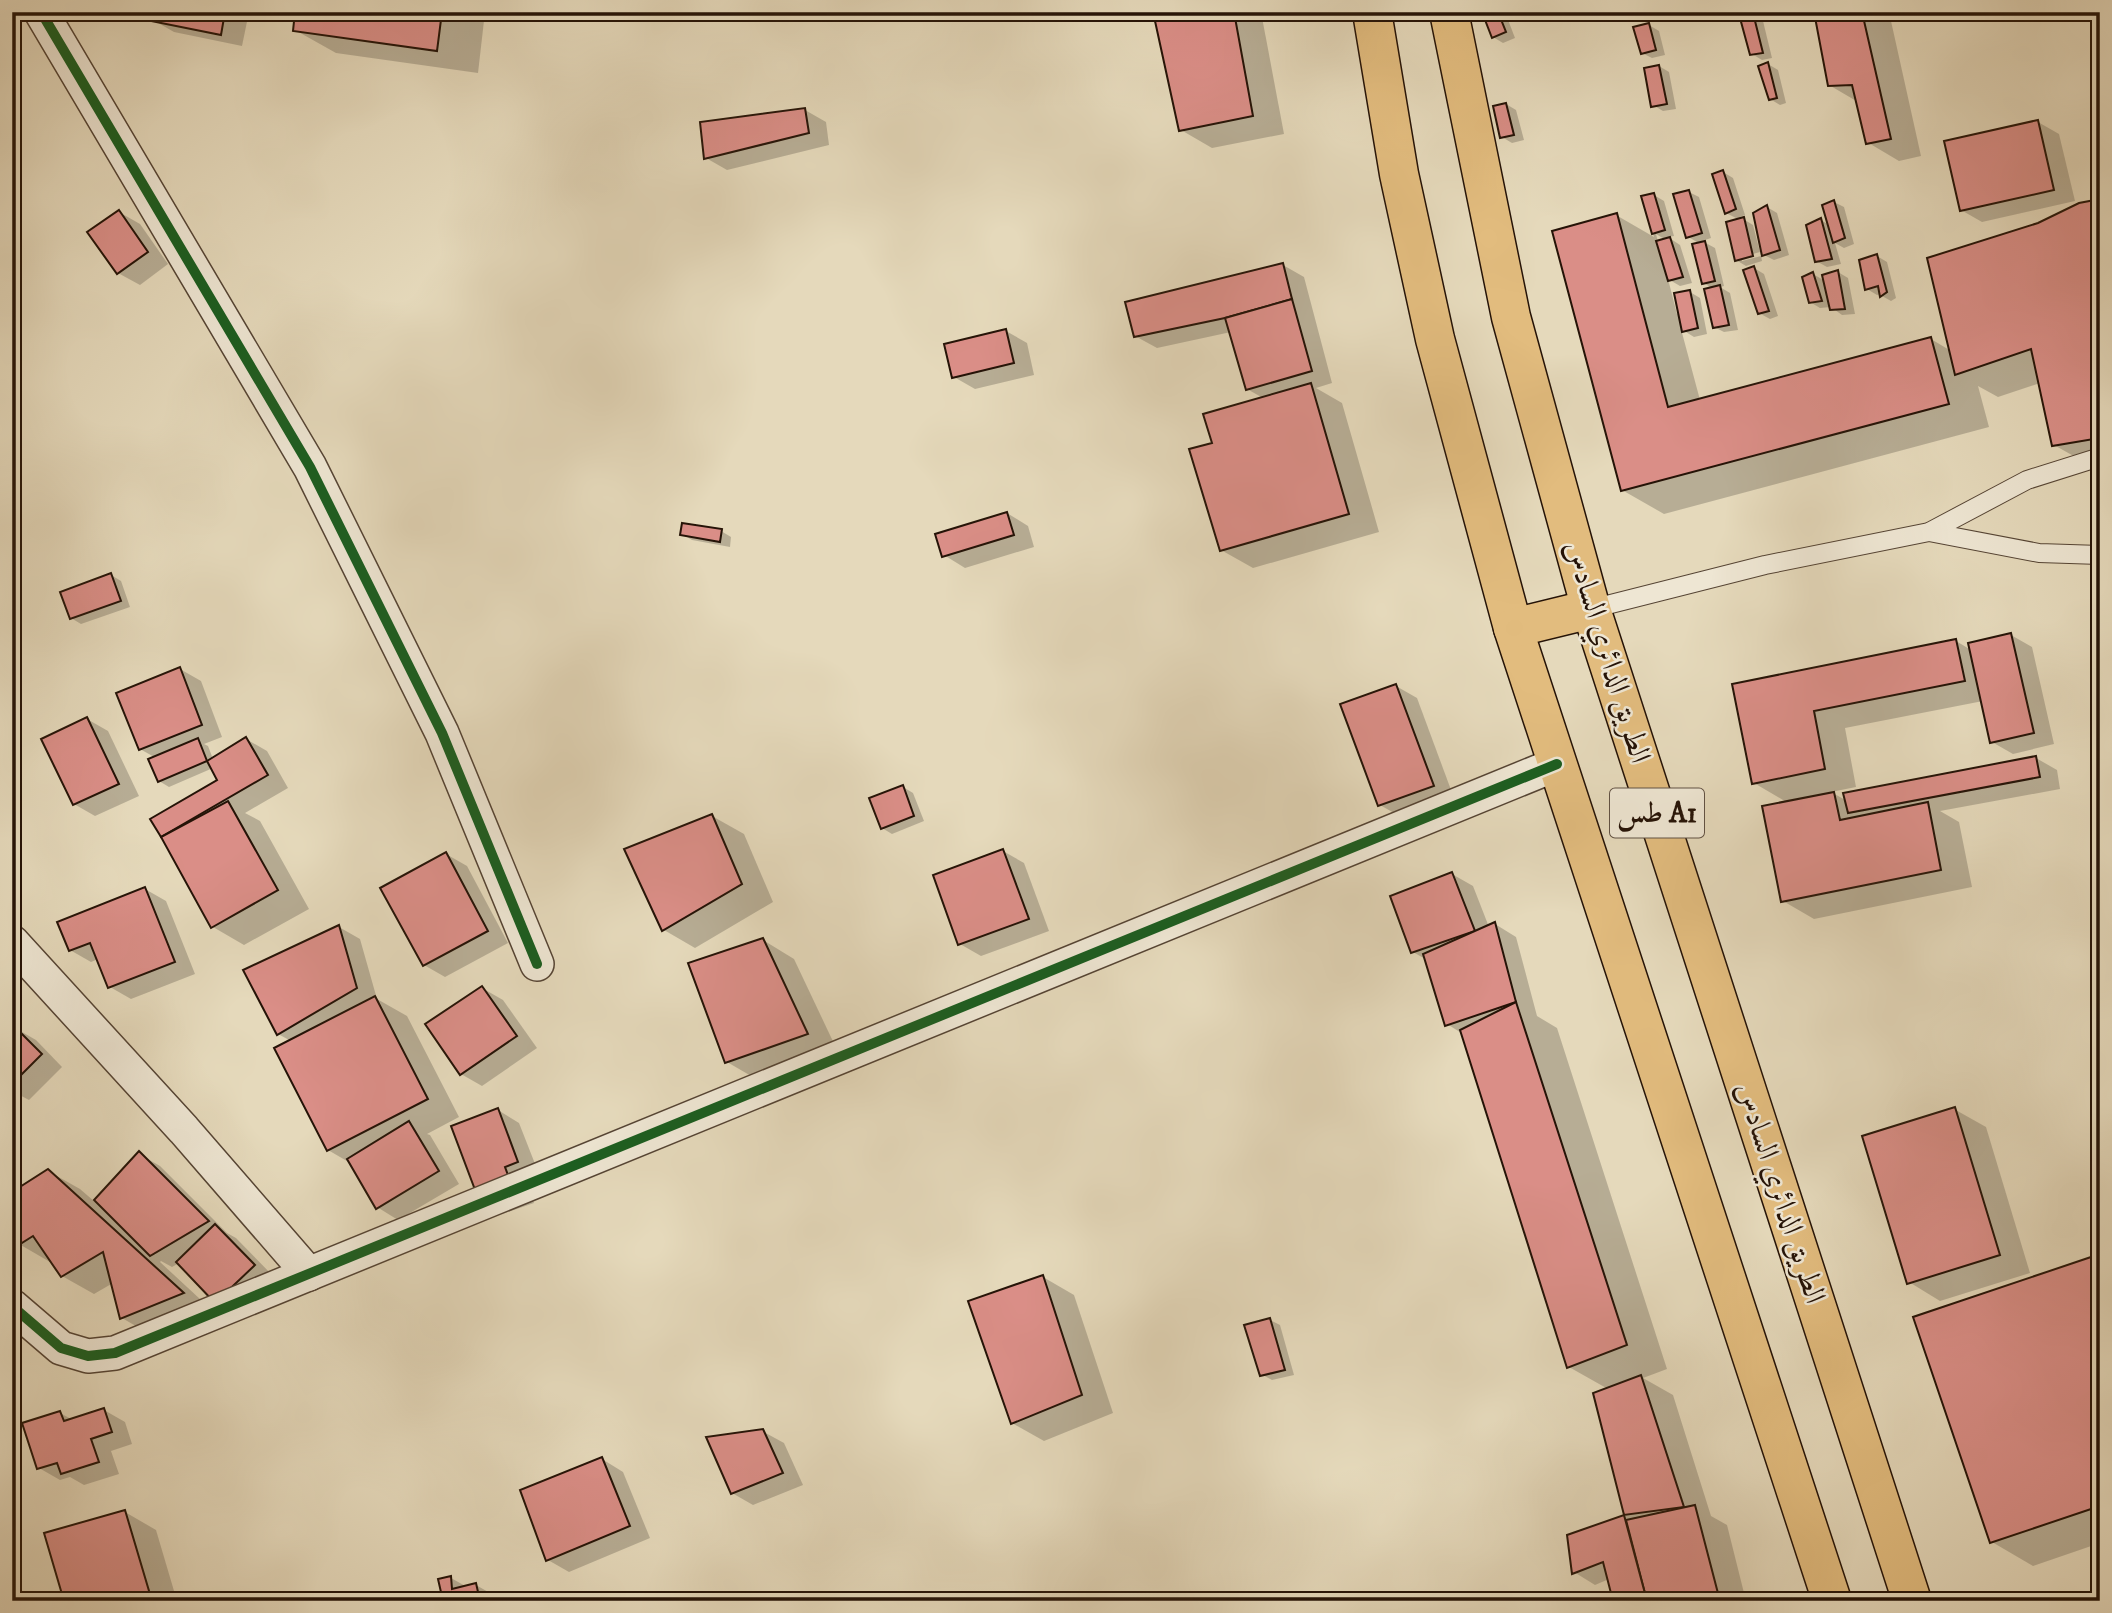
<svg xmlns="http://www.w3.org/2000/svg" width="2112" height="1613" font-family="'IM FELL DW Pica',Amiri,serif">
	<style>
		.shadow { fill: #0003; fill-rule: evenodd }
		.building { fill: #da8e87; stroke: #251307; stroke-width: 2 }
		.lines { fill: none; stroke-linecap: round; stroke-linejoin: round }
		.service-casing { stroke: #554434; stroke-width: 20 }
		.minor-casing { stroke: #554434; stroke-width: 36 }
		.trunk-casing { stroke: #251307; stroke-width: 41 }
		.service { stroke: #eee6d3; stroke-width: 18 }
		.minor { stroke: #eee6d3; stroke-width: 33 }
		.trunk { stroke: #e2bc7e; stroke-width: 38 }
		.cycleway-casing { stroke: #eee6d3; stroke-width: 15 }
		.cycleway { stroke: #1b5e20; stroke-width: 10 }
		.labels { text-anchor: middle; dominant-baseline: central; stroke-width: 5; stroke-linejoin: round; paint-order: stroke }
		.shield { fill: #eee6d3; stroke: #615244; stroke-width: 2 }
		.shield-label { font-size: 28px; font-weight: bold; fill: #251307 }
		.street-label { font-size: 30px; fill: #251307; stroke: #eee6d3 }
	</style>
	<rect width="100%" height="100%" fill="#e5d9bb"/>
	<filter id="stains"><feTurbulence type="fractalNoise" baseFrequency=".00286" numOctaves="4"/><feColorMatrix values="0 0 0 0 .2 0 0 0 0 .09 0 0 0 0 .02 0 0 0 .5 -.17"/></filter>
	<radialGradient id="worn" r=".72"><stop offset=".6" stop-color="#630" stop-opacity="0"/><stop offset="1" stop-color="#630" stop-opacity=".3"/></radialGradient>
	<g class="shadow">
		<polygon points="154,12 249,12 242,46 174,32 153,20"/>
		<polygon points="297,12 485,12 478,73 336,53 295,30"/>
		<polygon points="1155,12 1261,12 1284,134 1212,148 1181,130"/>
		<polygon points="1484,12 1505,12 1515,38 1503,43 1493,37"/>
		<polygon points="1636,12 1651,12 1641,16"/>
		<polygon points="1705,12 1721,12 1722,15 1713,17"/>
		<polygon points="1775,12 1796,12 1796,16 1785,19"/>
		<polygon points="1815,12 1889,12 1921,156 1899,161 1867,142 1858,102 1829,85"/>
		<polygon points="1753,15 1763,21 1772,58 1762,60 1752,54"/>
		<polygon points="1649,25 1659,31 1665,55 1652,58 1642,53"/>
		<polygon points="1768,64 1778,70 1786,103 1780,105 1770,99"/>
		<polygon points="1659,66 1669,72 1676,109 1663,111 1653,105"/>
		<polygon points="1506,104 1516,110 1524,140 1512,143 1502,137"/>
		<polygon points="805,110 826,122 829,145 727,170 706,158"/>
		<polygon points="2038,122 2059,134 2075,201 1982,222 1961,210"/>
		<polygon points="1723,172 1733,178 1745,215 1740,217 1753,225 1760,252 1742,257 1742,261 1761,256 1762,261 1746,266 1736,260 1740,220 1726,213"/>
		<polygon points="1689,192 1699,197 1711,238 1702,241 1715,248 1724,286 1720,287 1730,293 1738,330 1724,332 1714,327 1713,289 1704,283 1700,244 1687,236"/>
		<path d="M1654 195 1664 201 1674 236 1668 237 1680 245 1692 283 1680 286 1668 279 1677 314 1680 313 1690 292 1700 298 1707 334 1694 337 1681 329 1700 400 1931 339 1951 351 2100 201V468H2095L2054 445 2040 383 1998 397 1978 386 1989 427 1664 514 1622 490 1616 215 1654 237 1643 197ZM1656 234 1666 240 1658 242Z"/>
		<polygon points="1834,202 1844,207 1854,244 1844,248 1835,243 1841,264 1827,267 1816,261 1821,220 1829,225"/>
		<polygon points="1767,207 1777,213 1789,255 1774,260 1764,255"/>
		<polygon points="119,212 140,224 168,264 140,285 118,273"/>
		<polygon points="1877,256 1887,262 1896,298 1891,301 1882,296 1881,294 1877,295 1867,289"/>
		<polygon points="1283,265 1304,277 1332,383 1316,388 1342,403 1379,532 1253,568 1221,550 1214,444 1263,398 1247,389 1231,332 1157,348 1135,336"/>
		<polygon points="1754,268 1764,274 1778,316 1770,319 1759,313"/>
		<polygon points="1838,272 1848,278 1855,314 1842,315 1831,307 1820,308 1810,302 1813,274 1825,281"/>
		<polygon points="1006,331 1027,343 1034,375 975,389 954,377"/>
		<polygon points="1007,513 1028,526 1034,547 965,568 944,555"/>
		<polygon points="721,531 731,537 730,547 692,540 682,534"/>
		<polygon points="111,575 121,581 130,607 81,624 71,618"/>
		<polygon points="2011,635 2032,647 2054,744 2013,754 1992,742 1983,701 1845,728 1856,787 1831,792 1847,801 2036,758 2057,770 2060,789 1940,811 1959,822 1972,887 1814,919 1783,901 1788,803 1754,783 1734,685 1956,641 1971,650"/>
		<polygon points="180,669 201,681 222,737 204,744 208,746 213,759 246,739 267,751 288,788 245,813 260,821 309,909 244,945 213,927 153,819 219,781 213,768 169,787 159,781 156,758 140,749"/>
		<polygon points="1396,686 1417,698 1454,798 1401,817 1380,805"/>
		<polygon points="87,719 108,731 139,796 95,816 74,804"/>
		<polygon points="903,787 913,793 924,821 892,834 882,828"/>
		<polygon points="712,816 744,834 773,902 695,948 664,930 626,850"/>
		<polygon points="1003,851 1024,863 1049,931 981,956 960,944"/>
		<polygon points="446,854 467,866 508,943 445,977 424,965"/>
		<polygon points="1452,874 1473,886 1489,927 1495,924 1516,937 1537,1016 1557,1028 1667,1369 1643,1378 1673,1395 1711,1516 1727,1525 1746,1601 1614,1601 1609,1579 1595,1585 1574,1572 1568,1536 1626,1516 1595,1394 1608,1389 1569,1367 1463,1034 1447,1024 1427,960 1413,952"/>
		<polygon points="145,889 166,901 195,974 131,999 110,987 98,959 91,962 70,950"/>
		<polygon points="339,927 360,939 377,999 407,1016 459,1117 427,1134 430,1135 459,1184 398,1220 377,1207 352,1164 328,1150 291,1041 278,1034"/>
		<polygon points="763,940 794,959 838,1052 758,1080 727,1062"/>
		<polygon points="482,988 503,1000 537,1048 482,1086 461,1074"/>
		<polygon points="15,1028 36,1040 62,1067 29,1100 12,1091 12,1030"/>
		<polygon points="1954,1109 1986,1127 2030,1273 1940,1301 1909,1282"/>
		<polygon points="498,1110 519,1123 539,1174 525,1179 534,1203 502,1214 481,1202"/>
		<polygon points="139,1154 160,1166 227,1233 236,1238 275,1278 237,1314 179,1263 172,1267 161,1261 160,1262 214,1312 153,1336 122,1318 113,1283 94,1294 62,1276 52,1261 50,1262 19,1244 48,1171 80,1189 95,1202"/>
		<polygon points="2100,1256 2100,1543 2033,1566 1992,1542"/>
		<polygon points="1043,1277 1074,1295 1113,1413 1044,1441 1012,1423"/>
		<polygon points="1270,1320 1280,1325 1294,1375 1272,1380 1261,1374"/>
		<polygon points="104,1410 125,1422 132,1444 111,1451 119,1474 84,1485 70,1477 60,1480 39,1468 60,1413 73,1420"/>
		<polygon points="762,1431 784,1443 803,1485 753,1505 732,1493"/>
		<polygon points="602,1459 623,1472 650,1538 569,1572 548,1560"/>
		<polygon points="125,1512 156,1530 177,1601 66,1601"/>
		<polygon points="451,1578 467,1587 476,1585 497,1597 498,1601 445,1601"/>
	</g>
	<g class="building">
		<polygon points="152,12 225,12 221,35 151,21"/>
		<polygon points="295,12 442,12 437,51 293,31"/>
		<polygon points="1153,12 1202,12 1155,21"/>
		<polygon points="1202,12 1234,12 1253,116 1179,131 1155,21"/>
		<polygon points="1482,12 1498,12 1506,32 1492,38"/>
		<polygon points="1814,12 1862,12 1891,139 1866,144 1852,85 1828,86"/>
		<polygon points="1753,13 1763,53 1750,55 1740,18"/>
		<polygon points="1649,23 1656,50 1641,54 1633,27"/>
		<polygon points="1768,62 1777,98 1769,100 1758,66"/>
		<polygon points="1659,65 1667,104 1651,107 1644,68"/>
		<polygon points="1506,103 1514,135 1500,138 1493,106"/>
		<polygon points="805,108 809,133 704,159 700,122"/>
		<polygon points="2038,120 2054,190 1960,211 1944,141"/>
		<polygon points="1723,170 1736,209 1725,214 1712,174"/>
		<polygon points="1689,190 1702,233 1686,238 1673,194"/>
		<polygon points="1654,193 1665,230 1652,234 1641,196"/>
		<polygon points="2100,199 2100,438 2052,446 2031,349 1955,375 1927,258 2038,223 2079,203"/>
		<polygon points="1834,200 1845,238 1833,243 1822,205"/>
		<polygon points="1767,205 1780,250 1762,256 1753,213"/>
		<polygon points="119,210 148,252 117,274 87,232"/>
		<polygon points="1617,213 1668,407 1931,337 1949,404 1621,491 1552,231"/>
		<polygon points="1744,217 1753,256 1735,261 1726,222"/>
		<polygon points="1821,218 1832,259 1815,262 1806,225"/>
		<polygon points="1670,237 1683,277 1668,281 1656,241"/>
		<polygon points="1705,241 1715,281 1702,284 1692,244"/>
		<polygon points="1877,254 1887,292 1880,297 1878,286 1865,290 1859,260"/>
		<polygon points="1283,263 1292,299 1225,318 1134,337 1125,302"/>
		<polygon points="1754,266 1769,311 1758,314 1743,270"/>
		<polygon points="1838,270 1845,309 1830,310 1822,275"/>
		<polygon points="1813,272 1822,301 1809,303 1802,277"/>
		<polygon points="1720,285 1729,325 1713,328 1704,289"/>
		<polygon points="1690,290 1698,328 1682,332 1674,293"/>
		<polygon points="1292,299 1312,371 1246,390 1225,318"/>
		<polygon points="1006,329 1014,363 952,378 944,344"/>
		<polygon points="1311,383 1349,514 1220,551 1189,449 1212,443 1203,414"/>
		<polygon points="1007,512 1014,535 942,557 935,534"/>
		<polygon points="682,523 722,529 720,542 680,535"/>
		<polygon points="111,573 121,601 70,619 60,592"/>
		<polygon points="2011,633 2034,733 1990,743 1968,643"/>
		<polygon points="1956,639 1965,681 1814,711 1825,769 1752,784 1732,684"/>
		<polygon points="180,667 202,725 139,750 116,693"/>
		<polygon points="1396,684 1434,786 1378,806 1340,704"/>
		<polygon points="87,717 119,784 73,805 41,739"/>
		<polygon points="246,737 268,775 161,837 150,819 217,780 207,761"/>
		<polygon points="198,738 207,761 158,782 148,759"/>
		<polygon points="2036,756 2040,777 1848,813 1843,793"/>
		<polygon points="903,785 914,816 881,829 869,798"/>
		<polygon points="1834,792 1840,820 1928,802 1941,870 1781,902 1762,806"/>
		<polygon points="228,801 278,890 211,928 161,837"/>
		<polygon points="712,814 742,884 662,931 624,849"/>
		<polygon points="1003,849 1029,919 958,945 933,875"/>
		<polygon points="446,852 488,931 423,966 380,888"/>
		<polygon points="1452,872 1475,931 1411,953 1390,896"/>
		<polygon points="145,887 175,962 108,988 90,943 69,951 57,922"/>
		<polygon points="1495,922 1516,1002 1445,1026 1423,954"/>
		<polygon points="339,925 357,988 277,1035 243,970"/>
		<polygon points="763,938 808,1034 725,1063 688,963"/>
		<polygon points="482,986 517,1036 460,1075 425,1024"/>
		<polygon points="375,996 428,1099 327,1151 274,1048"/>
		<polygon points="1516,1002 1627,1345 1567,1368 1460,1030"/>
		<polygon points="14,1026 42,1054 12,1084 12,1028"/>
		<polygon points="1955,1107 2000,1255 1907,1284 1862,1136"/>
		<polygon points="498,1108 518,1162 505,1167 514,1191 480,1203 451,1126"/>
		<polygon points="409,1121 439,1171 376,1209 347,1159"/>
		<polygon points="139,1151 209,1221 150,1256 94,1200"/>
		<polygon points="48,1169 184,1293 120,1319 103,1252 61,1277 33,1236 17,1246 12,1237 12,1192"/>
		<polygon points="215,1224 255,1265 215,1303 176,1262"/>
		<polygon points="2100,1254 2100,1506 1990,1543 1913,1317"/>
		<polygon points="1043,1275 1082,1395 1011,1424 968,1301"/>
		<polygon points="1270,1318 1285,1370 1260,1376 1244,1325"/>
		<polygon points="1641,1375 1684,1507 1624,1515 1593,1393"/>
		<polygon points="104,1408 112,1432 91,1439 99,1462 61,1474 57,1463 37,1469 22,1423 60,1411 64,1421"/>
		<polygon points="763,1429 783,1473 731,1494 706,1437"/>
		<polygon points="602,1457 630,1526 546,1561 520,1490"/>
		<polygon points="1695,1505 1720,1601 1647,1601 1626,1520"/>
		<polygon points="125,1510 152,1601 64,1601 44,1533"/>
		<polygon points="1624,1515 1647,1601 1613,1601 1603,1562 1572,1574 1567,1535"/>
		<polygon points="451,1576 452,1589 476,1583 480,1601 443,1601 438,1579"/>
		<polygon points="293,1595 294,1601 265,1601"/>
	</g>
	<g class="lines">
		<g class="service-casing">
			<g id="service">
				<polyline points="1929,532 2039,553 2100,555"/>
				<polyline points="1591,609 1765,565 1929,532 2027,480 2100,457"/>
			</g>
		</g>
		<g class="minor-casing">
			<g id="minor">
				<polyline points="41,12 310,467 442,733 537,964"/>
				<polyline points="12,942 184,1130 309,1274"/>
				<polyline points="12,1306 61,1348 88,1356 115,1353 1557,764"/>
			</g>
		</g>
		<g class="trunk-casing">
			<g id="trunk">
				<polyline points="1372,12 1399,174 1435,339 1513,628 1832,1601"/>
				<polyline points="1449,12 1511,317 1591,609 1912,1601"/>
				<polyline points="1513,628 1591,609"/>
			</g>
		</g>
		<use href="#service" class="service"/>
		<use href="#minor" class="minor"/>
		<use href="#trunk" class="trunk"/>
		<g class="cycleway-casing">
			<g id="cycleway">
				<polyline points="41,12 310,467 442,733 537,964"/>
				<polyline points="12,1306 61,1348 88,1356 115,1353 1557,764"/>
			</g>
		</g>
		<use href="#cycleway" class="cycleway"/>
	</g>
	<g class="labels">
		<rect class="shield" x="1610" y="788.5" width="94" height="49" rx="5"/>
		<g class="shield-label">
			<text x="1657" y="813">طس A1</text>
		</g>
		<g class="street-label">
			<text transform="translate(1607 652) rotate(73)">الطريق الدائري السادس</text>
			<text transform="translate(1780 1193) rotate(72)">الطريق الدائري السادس</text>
		</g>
	</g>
	<rect width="2112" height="1613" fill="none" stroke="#e5d9bb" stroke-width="42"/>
	<rect x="14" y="14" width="2084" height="1585" fill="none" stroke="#251307" stroke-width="3.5"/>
	<rect x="21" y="21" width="2070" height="1571" fill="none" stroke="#251307" stroke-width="2"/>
	<rect width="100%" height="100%" filter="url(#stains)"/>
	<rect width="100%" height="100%" fill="url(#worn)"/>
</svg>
